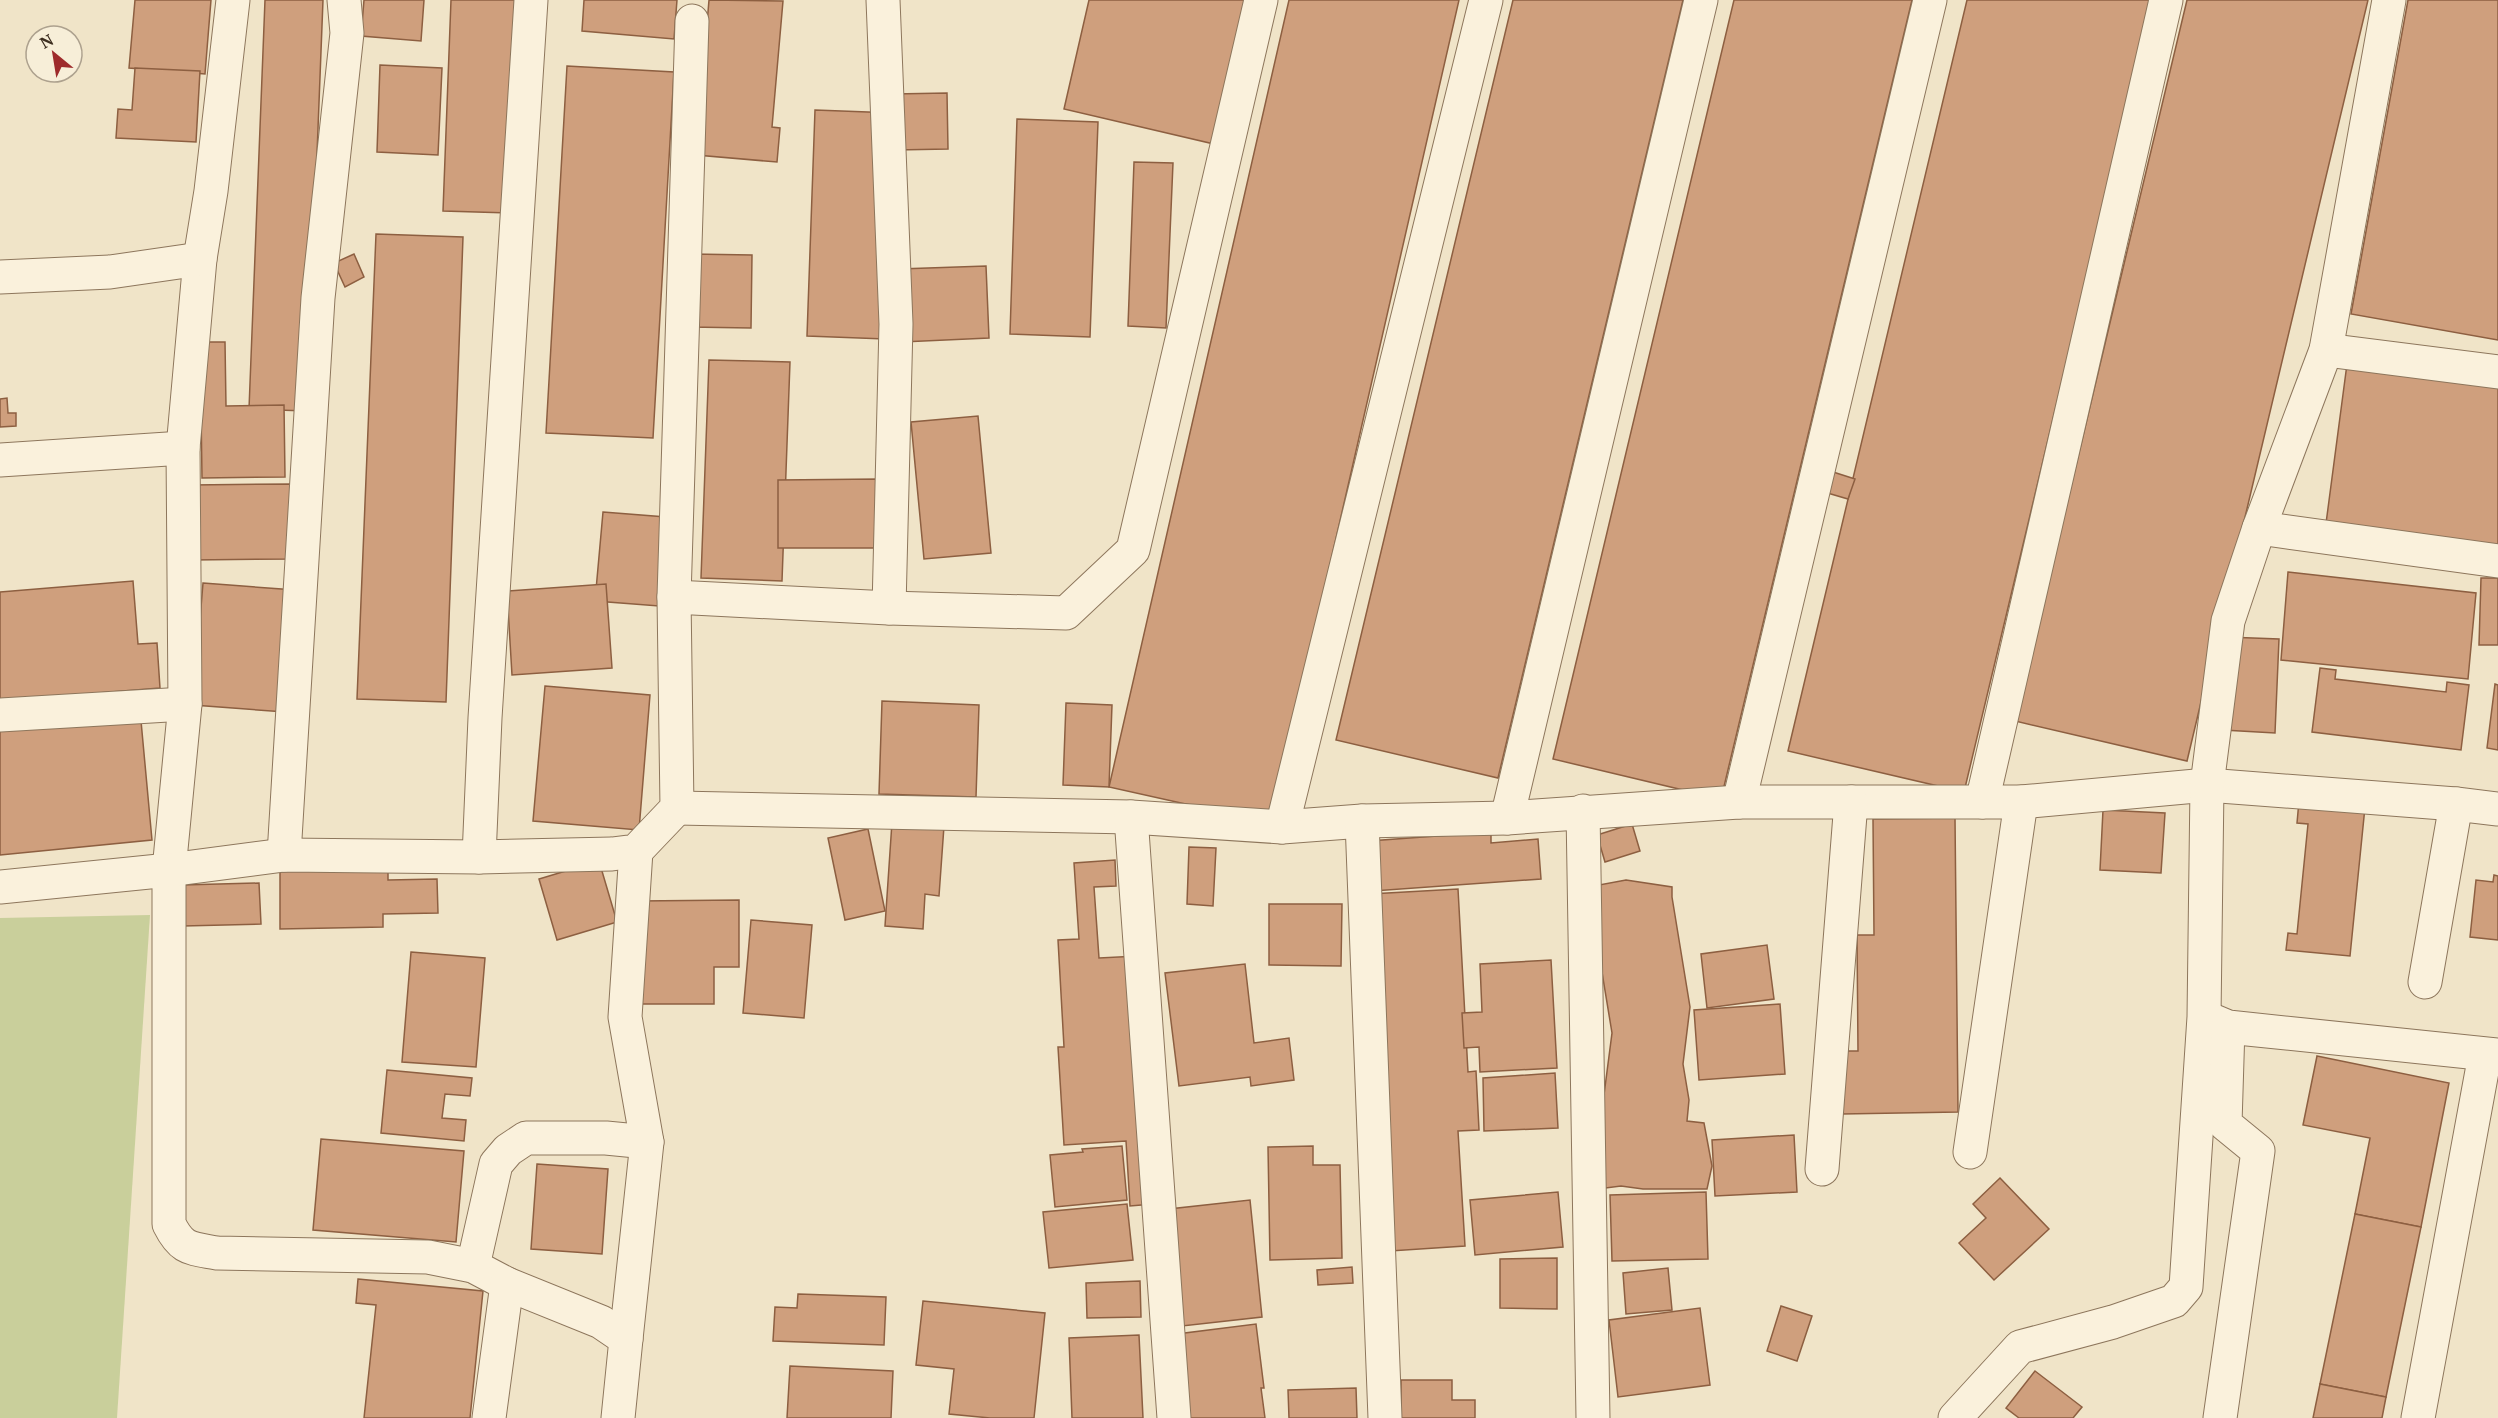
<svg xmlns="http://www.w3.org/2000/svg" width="2498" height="1418" font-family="'PT Serif',serif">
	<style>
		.grass { fill: #c9cf9b }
		.building { fill: #cf9f7d; stroke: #8d5f41; stroke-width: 1.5 }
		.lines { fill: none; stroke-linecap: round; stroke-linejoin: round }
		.street-casing { stroke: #8d765c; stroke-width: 35 }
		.street { stroke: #faf1dc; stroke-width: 33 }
	</style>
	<rect width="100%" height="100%" fill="#f0e4c8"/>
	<polygon class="grass" points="150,915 117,1418 0,1418 0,918"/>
	<g class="building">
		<polygon points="135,0 211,0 205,74 129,68"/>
		<polygon points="265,0 323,0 307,411 249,409"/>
		<polygon points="364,0 424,0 421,41 361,36"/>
		<polygon points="451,0 519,0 511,213 443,211"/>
		<polygon points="584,0 677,0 674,39 582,31"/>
		<polygon points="709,0 783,1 772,127 780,128 777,162 696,155"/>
		<polygon points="1089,0 1248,0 1214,144 1064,109"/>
		<polygon points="1289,0 1459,0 1271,823 1109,787"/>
		<polygon points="1513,0 1683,0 1498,778 1336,740"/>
		<polygon points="1734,0 1912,0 1721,799 1553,759"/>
		<polygon points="1967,0 2153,0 1964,792 1788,751"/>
		<polygon points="2187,0 2368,0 2187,761 2015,721"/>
		<polygon points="2408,0 2498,0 2498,340 2351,314"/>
		<polygon points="380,65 442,68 438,155 377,152"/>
		<polygon points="567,66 674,72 653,438 546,433"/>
		<polygon points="135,68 200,71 196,142 116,138 118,109 132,110"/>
		<polygon points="947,93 948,149 895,150 894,94"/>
		<polygon points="815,110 894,113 885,339 807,336"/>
		<polygon points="1017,119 1098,122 1090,337 1010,334"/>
		<polygon points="1134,162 1173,163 1166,328 1128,326"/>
		<polygon points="376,234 463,237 446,702 357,699"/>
		<polygon points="354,254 364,277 345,287 334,263"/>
		<polygon points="691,254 752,255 751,328 689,327"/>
		<polygon points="986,266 989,338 902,342 899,269"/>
		<polygon points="200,342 225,342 226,406 284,405 285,477 202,478"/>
		<polygon points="709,360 790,362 782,581 701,578"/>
		<polygon points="2347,364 2498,384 2498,554 2325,531"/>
		<polygon points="7,398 8,413 16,413 16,426 0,427 0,399"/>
		<polygon points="978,416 991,553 924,559 911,422"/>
		<polygon points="1830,471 1855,479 1848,499 1824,492"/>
		<polygon points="879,479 879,548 778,548 778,480"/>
		<polygon points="291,484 291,559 192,560 191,485"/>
		<polygon points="603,512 666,517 659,606 595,601"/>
		<polygon points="2288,572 2476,593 2468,679 2281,660"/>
		<polygon points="2481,578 2498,578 2498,645 2479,645"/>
		<polygon points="133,581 138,644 157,643 160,688 0,701 0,592"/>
		<polygon points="203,583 295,590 285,712 193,705"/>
		<polygon points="606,584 612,668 512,675 507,591"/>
		<polygon points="2226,637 2279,639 2275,733 2223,730"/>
		<polygon points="2320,668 2336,670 2335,679 2446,692 2447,682 2469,685 2461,750 2312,732"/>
		<polygon points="2495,684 2498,685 2498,750 2487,748"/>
		<polygon points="545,686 650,695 639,830 533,821"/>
		<polygon points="882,701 979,705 976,797 879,794"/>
		<polygon points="1066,703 1112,705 1109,787 1063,785"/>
		<polygon points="140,710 152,840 0,855 0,724"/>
		<polygon points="2299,801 2365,807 2350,956 2286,950 2288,933 2297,934 2308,824 2297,823"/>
		<polygon points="2103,810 2165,813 2161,873 2100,870"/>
		<polygon points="1955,818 1958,1112 1842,1114 1842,1051 1858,1051 1857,935 1874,935 1873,819"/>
		<polygon points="892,822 944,826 939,896 925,894 923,929 885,926"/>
		<polygon points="1632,824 1640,851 1605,862 1597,835"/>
		<polygon points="868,829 885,911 845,920 828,838"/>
		<polygon points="1491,832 1491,843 1538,839 1541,879 1373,891 1369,841"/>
		<polygon points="1189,847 1216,848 1213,906 1187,904"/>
		<polygon points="1115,860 1116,886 1094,887 1099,958 1138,956 1153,1204 1130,1206 1126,1141 1064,1145 1058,1047 1064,1047 1058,940 1079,939 1074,863"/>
		<polygon points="599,861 617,922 557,940 539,879"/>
		<polygon points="388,866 388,880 437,879 438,913 383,914 383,927 280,929 280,868"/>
		<polygon points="2494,875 2498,876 2498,940 2470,937 2476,880 2493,882"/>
		<polygon points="1626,880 1672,887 1672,897 1690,1007 1683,1064 1689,1100 1687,1121 1704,1123 1712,1166 1707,1189 1643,1189 1621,1186 1598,1189 1598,1141 1612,1033 1588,887"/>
		<polygon points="259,883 261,924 183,926 182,885"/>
		<polygon points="1458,889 1468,1072 1476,1071 1479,1130 1458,1131 1465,1246 1390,1251 1370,894"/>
		<polygon points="739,900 739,967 714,967 714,1004 638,1004 638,901"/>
		<polygon points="1269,904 1342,904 1341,966 1269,965"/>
		<polygon points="751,920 812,925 804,1018 743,1013"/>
		<polygon points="1767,945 1774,999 1707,1008 1701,954"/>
		<polygon points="411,952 485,958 476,1067 402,1062"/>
		<polygon points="1551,960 1557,1068 1480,1072 1479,1047 1464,1048 1462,1013 1482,1012 1480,964"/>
		<polygon points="1245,964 1254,1043 1289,1038 1294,1080 1251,1086 1250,1077 1179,1086 1165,973"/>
		<polygon points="1780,1004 1785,1074 1699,1080 1694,1010"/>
		<polygon points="2317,1056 2449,1083 2421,1227 2355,1214 2370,1138 2303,1125"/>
		<polygon points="387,1070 472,1078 470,1096 445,1094 442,1118 466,1120 464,1141 381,1133"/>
		<polygon points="1555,1073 1558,1128 1484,1131 1483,1078"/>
		<polygon points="1794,1135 1797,1192 1715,1196 1712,1140"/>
		<polygon points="321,1139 464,1151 456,1242 313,1230"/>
		<polygon points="1122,1146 1127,1200 1055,1207 1050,1155 1083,1152 1082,1149"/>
		<polygon points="1313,1146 1313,1165 1340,1165 1342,1258 1270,1260 1268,1147"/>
		<polygon points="537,1164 608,1169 602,1254 531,1249"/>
		<polygon points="2000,1178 2049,1229 1994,1280 1959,1243 1986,1218 1973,1204"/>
		<polygon points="1558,1192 1563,1247 1475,1255 1470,1200"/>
		<polygon points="1706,1192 1708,1259 1612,1261 1610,1195"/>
		<polygon points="1250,1200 1262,1317 1182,1326 1169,1209"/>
		<polygon points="1127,1204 1133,1260 1049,1268 1043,1212"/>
		<polygon points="2355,1214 2421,1227 2386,1397 2320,1384"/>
		<polygon points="1557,1258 1557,1309 1500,1308 1500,1259"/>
		<polygon points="1352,1267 1353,1283 1318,1285 1317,1270"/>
		<polygon points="1668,1268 1672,1310 1626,1314 1623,1273"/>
		<polygon points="358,1279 483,1291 470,1418 364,1418 376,1305 356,1303"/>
		<polygon points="1140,1281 1141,1317 1087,1318 1086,1283"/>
		<polygon points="798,1294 886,1297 884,1345 773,1341 775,1307 797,1308"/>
		<polygon points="923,1301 1045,1313 1034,1418 990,1418 949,1414 954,1369 916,1365"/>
		<polygon points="1781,1306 1812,1316 1797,1361 1767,1351"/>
		<polygon points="1700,1308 1710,1385 1618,1397 1609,1320"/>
		<polygon points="1256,1324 1264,1388 1261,1388 1265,1418 1187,1418 1177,1334"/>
		<polygon points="1139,1335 1143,1418 1072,1418 1069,1338"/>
		<polygon points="790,1366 893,1371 891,1418 787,1418"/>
		<polygon points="2035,1371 2082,1407 2073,1418 2019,1418 2006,1408"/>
		<polygon points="1401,1380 1452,1380 1452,1400 1475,1400 1475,1418 1401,1418"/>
		<polygon points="2320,1384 2386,1397 2382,1418 2313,1418"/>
		<polygon points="1356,1388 1357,1418 1289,1418 1288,1390"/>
	</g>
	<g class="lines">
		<g class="street-casing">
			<g id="street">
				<path d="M233 0 211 191 200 259 183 448 185 704 169 870V1224C182 1250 190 1248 217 1253L428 1257 473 1266 507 1284 489 1418"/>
				<polyline points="883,0 896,324 889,608"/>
				<polyline points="0,277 110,272 200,259"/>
				<polyline points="2326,350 2498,372"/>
				<polyline points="0,460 183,448"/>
				<polyline points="2259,528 2498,561"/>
				<polyline points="674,597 692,21"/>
				<polyline points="0,715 185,704"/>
				<polyline points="1739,802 1930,0"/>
				<polyline points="1982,802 2166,0"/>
				<polyline points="677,808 1131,817 1282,827 1362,821 1507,818 1739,802 2021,802 2207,785 2456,804"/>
				<polyline points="1583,811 1593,1418"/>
				<polyline points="1131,817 1174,1418"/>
				<polyline points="1507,818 1701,0"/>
				<polyline points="1362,821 1385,1418"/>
				<polyline points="1282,827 1486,0"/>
				<polyline points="284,855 318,298 347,33 344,0"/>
				<polyline points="479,857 485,718 531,0"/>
				<polyline points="0,887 169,870 284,855 479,857 612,854 636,851 677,808 674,597 889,608 1066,613 1133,550 1261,0"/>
				<polyline points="2425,982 2456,804 2498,809"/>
				<polyline points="2209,1019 2228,1027 2498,1055"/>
				<polyline points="1970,1152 2021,802"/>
				<polyline points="1822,1169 1851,802"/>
				<polyline points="473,1266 496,1164 508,1150 526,1138 606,1138 647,1142"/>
				<polyline points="507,1284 601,1322 626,1339 618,1418"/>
				<polyline points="626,1339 647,1142 625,1017 636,851"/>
				<polyline points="1955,1418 2020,1347 2113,1322 2174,1301 2186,1287 2204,1017 2207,785 2228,621 2259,528 2326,350 2389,0"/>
				<polyline points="2220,1418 2258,1151 2225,1124 2228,1027"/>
				<polyline points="2418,1418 2485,1055"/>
			</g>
		</g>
		<use href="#street" class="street"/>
	</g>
	<g transform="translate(54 54) rotate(330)"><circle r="28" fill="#f7eed8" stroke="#ada18e" stroke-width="1.5"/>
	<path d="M0-4.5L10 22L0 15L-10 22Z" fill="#9e2a2b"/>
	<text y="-9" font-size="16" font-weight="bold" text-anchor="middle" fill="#3d2e20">N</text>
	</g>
</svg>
